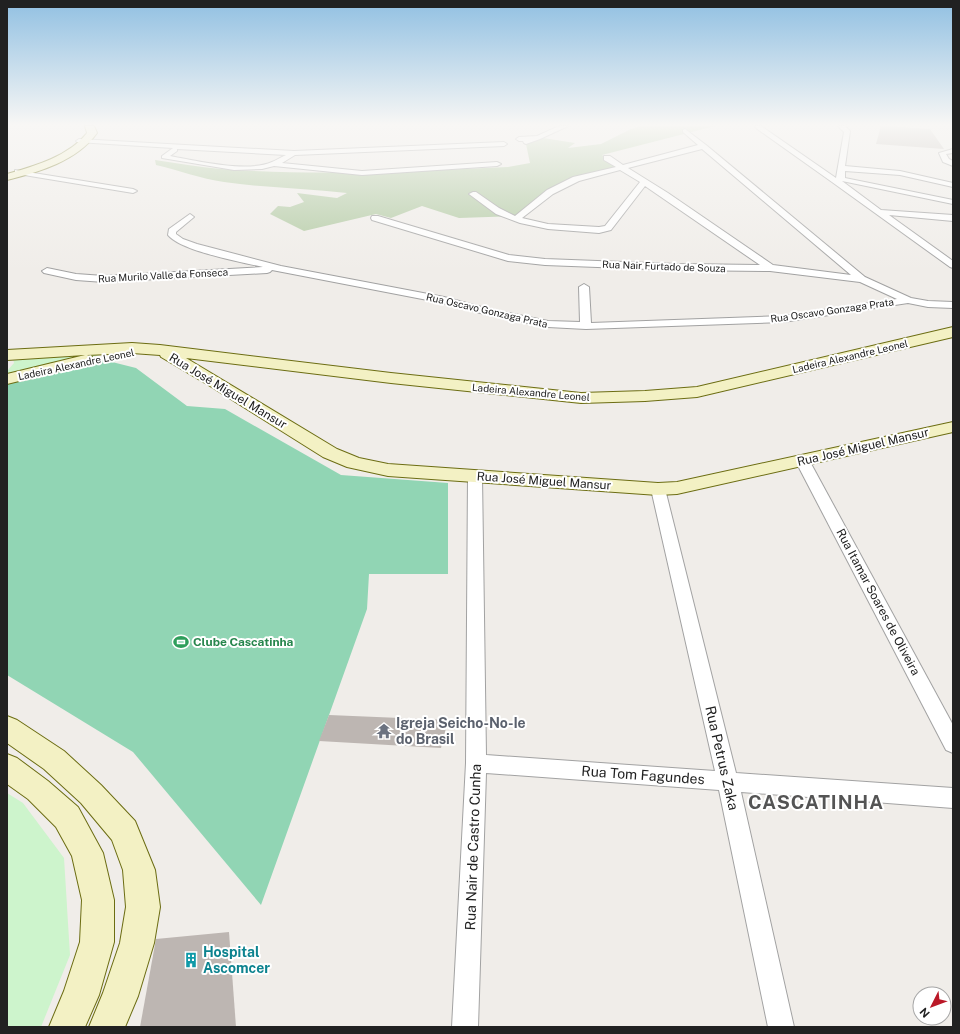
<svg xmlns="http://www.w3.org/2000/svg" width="960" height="1034" font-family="'Public Sans',sans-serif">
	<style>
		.forest { fill: #b2caa3 }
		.park { fill: #cdf4cc }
		.pitch { fill: #91d5b4 }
		.building { fill: #bdb6b2 }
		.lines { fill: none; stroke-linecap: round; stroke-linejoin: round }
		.street-casing { stroke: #a2a2a2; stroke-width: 2 }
		.secondary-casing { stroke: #6c6d13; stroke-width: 2 }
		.street { fill: #fff; fill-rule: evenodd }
		.secondary { fill: #f3f1c4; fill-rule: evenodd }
		.labels { text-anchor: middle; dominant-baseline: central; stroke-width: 4; stroke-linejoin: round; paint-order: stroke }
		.far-street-label { font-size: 10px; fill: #212121; stroke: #fff }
		.street-label { font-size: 12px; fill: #212121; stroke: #fff }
		.leisure-label { font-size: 12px; font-weight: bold; fill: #27864d; stroke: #fff; text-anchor: start }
		.near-worship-label { font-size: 14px; font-weight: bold; fill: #5b616d; stroke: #fff; text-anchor: start }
		.near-street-label { font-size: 14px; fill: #212121; stroke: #fff }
		.near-culture-label { font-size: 14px; font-weight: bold; fill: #0d838f; stroke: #fff; text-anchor: start }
		.near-district-label { font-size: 19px; font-weight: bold; letter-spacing: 1px; fill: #545454; stroke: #fff }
	</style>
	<rect width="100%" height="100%" fill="#f0ede9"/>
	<path class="forest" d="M641 126H715L602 155 623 168 597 174 550 192 520 216 459 218 422 206 391 218 376 214 304 231 270 214 278 206 290 207 304 202 297 193 337 198 347 193C306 188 265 188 224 182 201 179 178 170 156 165L155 160C177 163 199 167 221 169 317 176 412 171 508 167L530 163 526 144 543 138 575 143 568 148 601 144 631 129Z"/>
	<g class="park">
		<polygon points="103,353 104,354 7,377 7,371 14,363 13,359 55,357"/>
		<polygon points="7,793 23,803 64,858 70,955 41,1027 7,1027"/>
	</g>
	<polygon class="pitch" points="104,360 136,368 187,406 225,409 341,475 448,483 448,574 369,574 367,609 261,905 133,752 7,675 7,384"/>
	<g class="building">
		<polygon points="881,126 930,129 944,149 876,144"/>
		<polygon points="329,715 448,720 441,748 319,741"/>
		<polygon points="229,932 236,1027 140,1027 156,939"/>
	</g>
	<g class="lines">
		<g class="street-casing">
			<g id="street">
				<polygon points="559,126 568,126 540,139 526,144 524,143 523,141 519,141 516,139 519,137 537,136"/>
				<polygon points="755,126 761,126 836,178 844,132 838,126 845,126 850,131 845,166 900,171 953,183 953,187 900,175 845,171 845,178 953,200 953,204 842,181 881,210 953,215 953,221 889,215 953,261 953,268 950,267 832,182 756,128"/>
				<path d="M685 129 706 145 865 277 911 298 928 301 953 302V308L928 307 908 303 783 322 586 329 548 327 488 315 443 303 272 270 270 272 267 273 104 282 76 280 44 273 42 271 47 268 76 274 104 276 263 267C241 262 181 251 168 235L169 229 190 214 194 217 176 232V234L183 239 197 244 281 266 444 297 489 309 548 321 580 322 579 287 584 284 589 287 591 323 783 316 897 299 860 282 770 271 676 270 545 265 508 261 372 220 371 218 372 216H378L509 255 545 259 676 264 760 265 645 186 611 230 599 233 548 229 520 223 496 214 469 194 473 192H476L499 208 515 216 547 190 573 177 616 167 604 160V156H610L623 165 698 145 683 132V130ZM702 149 851 275 773 265 668 193 628 168ZM620 170 640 182 605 226 599 227 548 224 522 218 553 194 579 181Z"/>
				<path d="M79 139 294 151 504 142 507 144 504 146 295 155 282 163 362 171 497 162 501 164 497 166 362 175 274 166 262 169 234 170 162 158V156L173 148 77 142 76 141ZM177 149 286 155C281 157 277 160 272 162 247 173 197 161 170 156L177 151Z"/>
				<polygon points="953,149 953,153 946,154 949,159 953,161 953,166 943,162 939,153"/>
				<polygon points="15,170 133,189 137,191 133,193 18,174 15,174"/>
				<polygon points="802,456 807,457 809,460 953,725 953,753 946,750 795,460 797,457"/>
				<polygon points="475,472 480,473 482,476 486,755 715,771 651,489 653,486 658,485 663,486 665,489 736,773 953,788 953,808 741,792 794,1027 768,1027 719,790 486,773 478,1027 452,1027 466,763 468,476 470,473"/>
			</g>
		</g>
		<g class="secondary-casing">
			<g id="secondary">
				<path d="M85 126H94L97 133C77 161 39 172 7 180V174C35 166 69 156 87 133Z"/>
				<polygon points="953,327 953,337 697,397 645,401 581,403 391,383 186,358 337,449 359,458 388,464 658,483 677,482 953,422 953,432 677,494 658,495 388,476 347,467 323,457 210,386 161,357 160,355 132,353 87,355 92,357 94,360 92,363 7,384 7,374 85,355 7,360 7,350 132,343 160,345 391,373 581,393 645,391 697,387"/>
				<polygon points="7,716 17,720 64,751 101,785 135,821 155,870 160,907 154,943 138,996 125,1027 89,1027 103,993 120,943 126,907 123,870 112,840 81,803 44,769 7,743"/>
				<polygon points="7,754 17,758 48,781 78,807 103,853 114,900 114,942 99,995 85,1027 49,1027 64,991 80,942 82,900 72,856 56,827 28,799 7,784"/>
			</g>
		</g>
		<use href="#street" class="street"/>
		<use href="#secondary" class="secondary"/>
	</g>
	<linearGradient id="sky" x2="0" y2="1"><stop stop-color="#91c0e2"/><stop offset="0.46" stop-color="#f8f7f5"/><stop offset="1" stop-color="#f8f7f5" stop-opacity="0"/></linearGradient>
	<rect width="960" height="271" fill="url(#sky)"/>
	<defs>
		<g id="stadium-bare" transform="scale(1.2)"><path d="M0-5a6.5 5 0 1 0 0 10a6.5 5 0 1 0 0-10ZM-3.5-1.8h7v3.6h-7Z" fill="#2e9e5b" stroke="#fff" stroke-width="2.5" paint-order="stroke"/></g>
		<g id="temple-bare" transform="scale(1.2)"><path d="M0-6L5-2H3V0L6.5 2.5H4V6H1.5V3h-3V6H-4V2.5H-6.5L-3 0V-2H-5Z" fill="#6b7280" stroke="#fff" stroke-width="2.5" paint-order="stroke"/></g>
		<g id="building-bare" transform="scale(1.2)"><path d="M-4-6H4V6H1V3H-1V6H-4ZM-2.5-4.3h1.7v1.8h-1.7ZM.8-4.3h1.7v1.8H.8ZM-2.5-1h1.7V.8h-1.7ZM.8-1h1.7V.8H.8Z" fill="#0f9aa8" stroke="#fff" stroke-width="2.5" paint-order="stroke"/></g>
	</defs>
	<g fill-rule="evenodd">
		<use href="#stadium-bare" x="181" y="642"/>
		<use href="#temple-bare" x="384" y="731"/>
		<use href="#building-bare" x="191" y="960"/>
	</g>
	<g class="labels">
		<g class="far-street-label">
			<text transform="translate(664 266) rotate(2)">Rua Nair Furtado de Souza</text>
			<text transform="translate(163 275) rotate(-3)">Rua Murilo Valle da Fonseca</text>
			<text transform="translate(487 310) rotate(13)">Rua Oscavo Gonzaga Prata</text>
			<text transform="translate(832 310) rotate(-8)">Rua Oscavo Gonzaga Prata</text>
			<text transform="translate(850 356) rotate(-13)">Ladeira Alexandre Leonel</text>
			<text transform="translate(76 364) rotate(-12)">Ladeira Alexandre Leonel</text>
			<text transform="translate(531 392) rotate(5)">Ladeira Alexandre Leonel</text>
		</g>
		<g class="street-label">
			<text transform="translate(228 391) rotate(31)">Rua José Miguel Mansur</text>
			<text transform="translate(863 447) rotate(-13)">Rua José Miguel Mansur</text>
			<text transform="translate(544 481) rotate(4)">Rua José Miguel Mansur</text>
			<text transform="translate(878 602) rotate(62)">Rua Itamar Soares de Oliveira</text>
		</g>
		<g class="leisure-label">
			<text x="193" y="642">Clube Cascatinha</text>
		</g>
		<g class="near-worship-label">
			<text x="396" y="723">Igreja Seicho-No-Ie<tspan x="396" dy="16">do Brasil</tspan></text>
		</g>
		<g class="near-street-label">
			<text transform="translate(722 758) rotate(77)">Rua Petrus Zaka</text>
			<text transform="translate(643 775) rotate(4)">Rua Tom Fagundes</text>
			<text transform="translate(473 847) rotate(-88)">Rua Nair de Castro Cunha</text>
		</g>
		<g class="near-culture-label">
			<text x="203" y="952">Hospital<tspan x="203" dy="16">Ascomcer</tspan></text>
		</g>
		<g class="near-district-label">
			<text x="816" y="802">CASCATINHA</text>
		</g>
	</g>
	<rect width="960" height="1034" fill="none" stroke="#212121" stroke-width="16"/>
	<g transform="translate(932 1006) rotate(228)"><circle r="19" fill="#ffffff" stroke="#a6a6a6"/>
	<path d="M0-3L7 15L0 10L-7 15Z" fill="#ba1827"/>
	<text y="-6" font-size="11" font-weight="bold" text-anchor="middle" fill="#212121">N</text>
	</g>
</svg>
